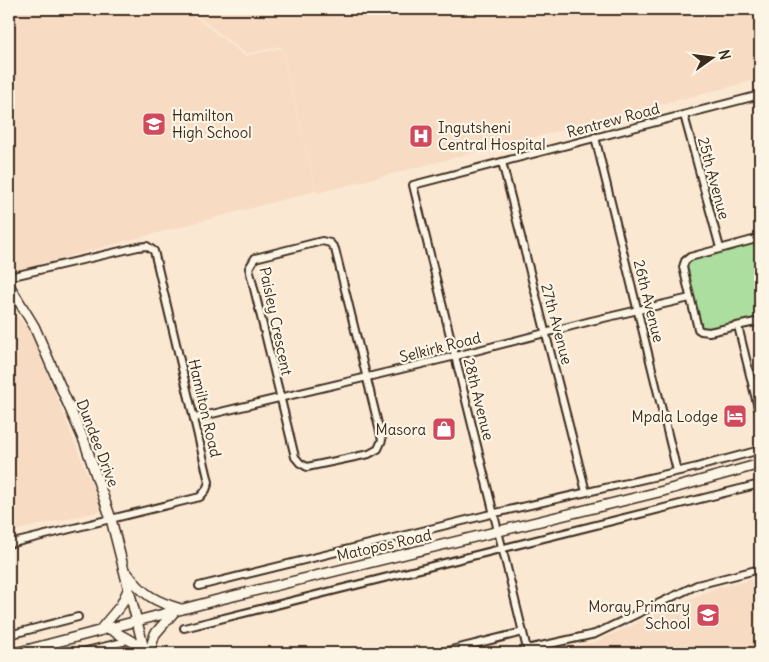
<svg xmlns="http://www.w3.org/2000/svg" width="769" height="662" font-family="Delius,sans-serif">
	<style>
		.built { fill: #f7dbc3 }
		.grass { fill: #acde9f; stroke: #74845e }
		.lines { fill: none; stroke-linecap: round; stroke-linejoin: round }
		.street-casing { stroke: #3b2a1e; stroke-width: 10 }
		.secondary-casing { stroke: #3b2a1e; stroke-width: 12 }
		.street { stroke: #fcf5e5; stroke-width: 6 }
		.secondary { stroke: #fcf5e5; stroke-width: 9 }
		.labels { text-anchor: middle; dominant-baseline: central; stroke-width: 4.5; stroke-linejoin: round; paint-order: stroke }
		.poi-label { font-size: 15px; fill: #3b2a1e; stroke: #fcf5e5; text-anchor: end }
		.street-label { font-size: 15px; fill: #3b2a1e; stroke: #fcf5e5 }
	</style>
	<rect width="100%" height="100%" fill="#fbe8d3"/>
	<filter id="ink" filterUnits="userSpaceOnUse"><feTurbulence type="fractalNoise" baseFrequency=".02" numOctaves="2"/><feDisplacementMap in="SourceGraphic" scale="10" xChannelSelector="R" yChannelSelector="G"/><feConvolveMatrix kernelMatrix="1 2 1 2 8 2 1 2 1" color-interpolation-filters="sRGB"/></filter>
	<g filter="url(#ink)">
		<g class="built">
			<polygon points="9,9 185,9 245,56 281,48 316,191 9,272"/>
			<polygon points="188,9 760,9 760,79 317,193 281,46 246,54"/>
			<polygon points="9,308 30,331 102,511 9,532"/>
			<polygon points="760,578 760,653 544,653 595,642 715,588"/>
		</g>
		<polygon class="grass" points="760,241 760,317 709,329 704,329 701,326 686,267 691,259"/>
		<g class="lines">
			<g class="street-casing">
				<g id="street">
					<polyline points="684,115 720,248"/>
					<polyline points="595,137 677,471"/>
					<polyline points="502,162 586,492"/>
					<polyline points="760,238 690,257 685,261 683,267 698,329 701,331 709,332 760,321"/>
					<polygon points="322,241 330,243 335,249 382,440 378,449 369,454 307,467 300,463 295,457 249,268 255,258"/>
					<polyline points="9,277 138,247 147,246 154,251 209,482 206,490 200,497 9,544"/>
					<polyline points="738,326 760,416"/>
					<polyline points="195,418 456,356 591,321 690,298"/>
					<polyline points="199,586 491,514 697,467 760,450"/>
					<polyline points="184,628 760,484"/>
					<polyline points="9,635 78,617"/>
					<polyline points="527,649 595,634 697,585 760,569"/>
					<polyline points="78,653 123,642"/>
					<polyline points="439,653 523,632"/>
					<polyline points="528,653 413,185 760,95"/>
				</g>
			</g>
			<g class="secondary-casing">
				<g id="secondary">
					<polyline points="9,285 34,326 85,443 111,519 145,653"/>
					<path d="M127 573C143 595 156 602 181 609"/>
					<polyline points="108,628 133,642 145,652"/>
					<polyline points="100,630 121,605 129,588"/>
					<polyline points="15,653 217,600 663,491 760,464"/>
					<polyline points="149,653 155,634 174,612"/>
				</g>
			</g>
			<use href="#street" class="street"/>
			<use href="#secondary" class="secondary"/>
		</g>
	</g>
	<defs>
		<g id="school-square" transform="scale(1.25)"><rect x="-9" y="-9" width="18" height="18" rx="4" fill="#d1495b" stroke="#fcf5e5"/><path d="M0-5L7-2L0 1L-7-2ZM-4 1L0 2.5L4 1V4Q0 6-4 4Z" fill="#fff"/></g>
		<g id="hospital-square" transform="scale(1.25)"><rect x="-9" y="-9" width="18" height="18" rx="4" fill="#d1495b" stroke="#fcf5e5"/><path d="M-5-5h3v3.5h4V-5h3V5h-3V1.5h-4V5h-3Z" fill="#fff"/></g>
		<g id="hotel-square" transform="scale(1.25)"><rect x="-9" y="-9" width="18" height="18" rx="4" fill="#d1495b" stroke="#fcf5e5"/><path d="M-6-4.5h1.5V1H6V5H4.5V3h-9V5H-6ZM-4 0a1.8 1.8 0 1 1 3.6 0ZM.5 0V-2.5h3Q6-2.5 6 0Z" fill="#fff"/></g>
		<g id="shop-square" transform="scale(1.25)"><rect x="-9" y="-9" width="18" height="18" rx="4" fill="#d1495b" stroke="#fcf5e5"/><path d="M-5-2.5h2.3a2.7 3.5 0 0 1 5.4 0H5L5.5 6h-11ZM-1.5-2.5h3a1.5 2.3 0 0 0-3 0Z" fill="#fff"/></g>
	</defs>
	<g fill-rule="evenodd">
		<use href="#school-square" x="154" y="124"/>
		<use href="#hospital-square" x="421" y="136"/>
		<use href="#hotel-square" x="735" y="416"/>
		<use href="#shop-square" x="444" y="429"/>
		<use href="#school-square" x="708" y="615"/>
	</g>
	<g class="labels">
		<g class="poi-label">
			<text x="172" y="115" text-anchor="start">Hamilton<tspan x="172" dy="17">High School</tspan></text>
			<text x="438" y="127" text-anchor="start">Ingutsheni<tspan x="438" dy="17">Central Hospital</tspan></text>
			<text x="718" y="416">Mpala Lodge</text>
			<text x="426" y="429">Masora</text>
			<text x="690" y="606">Moray Primary<tspan x="690" dy="17">School</tspan></text>
		</g>
		<g class="street-label">
			<text transform="translate(613 120) rotate(-15)">Rentrew Road</text>
			<text transform="translate(714 178) rotate(75)">25th Avenue</text>
			<text transform="translate(649 301) rotate(76)">26th Avenue</text>
			<text transform="translate(276 321) rotate(78)">Paisley Crescent</text>
			<text transform="translate(557 324) rotate(75)">27th Avenue</text>
			<text transform="translate(440 347) rotate(-14)">Selkirk Road</text>
			<text transform="translate(479 399) rotate(76)">28th Avenue</text>
			<text transform="translate(205 408) rotate(77)">Hamilton Road</text>
			<text transform="translate(98 443) rotate(69)">Dundee Drive</text>
			<text transform="translate(384 545) rotate(-13)">Matopos Road</text>
		</g>
	</g>
	<rect width="769" height="662" fill="none" stroke="#fcf5e5" stroke-width="30"/>
	<rect x="15" y="15" width="739" height="632" fill="none" stroke="#3b2a1e" stroke-width="2" filter="url(#ink)"/>
	<g transform="translate(712 58) rotate(76)" stroke="#fcf5e5" stroke-width="4" paint-order="stroke">
	<path d="M0-4L9 19L0 12L-9 19Z" fill="#3b2a1e"/>
	<text y="-8" font-size="14" font-weight="bold" text-anchor="middle" fill="#3b2a1e">N</text>
	</g>
</svg>
